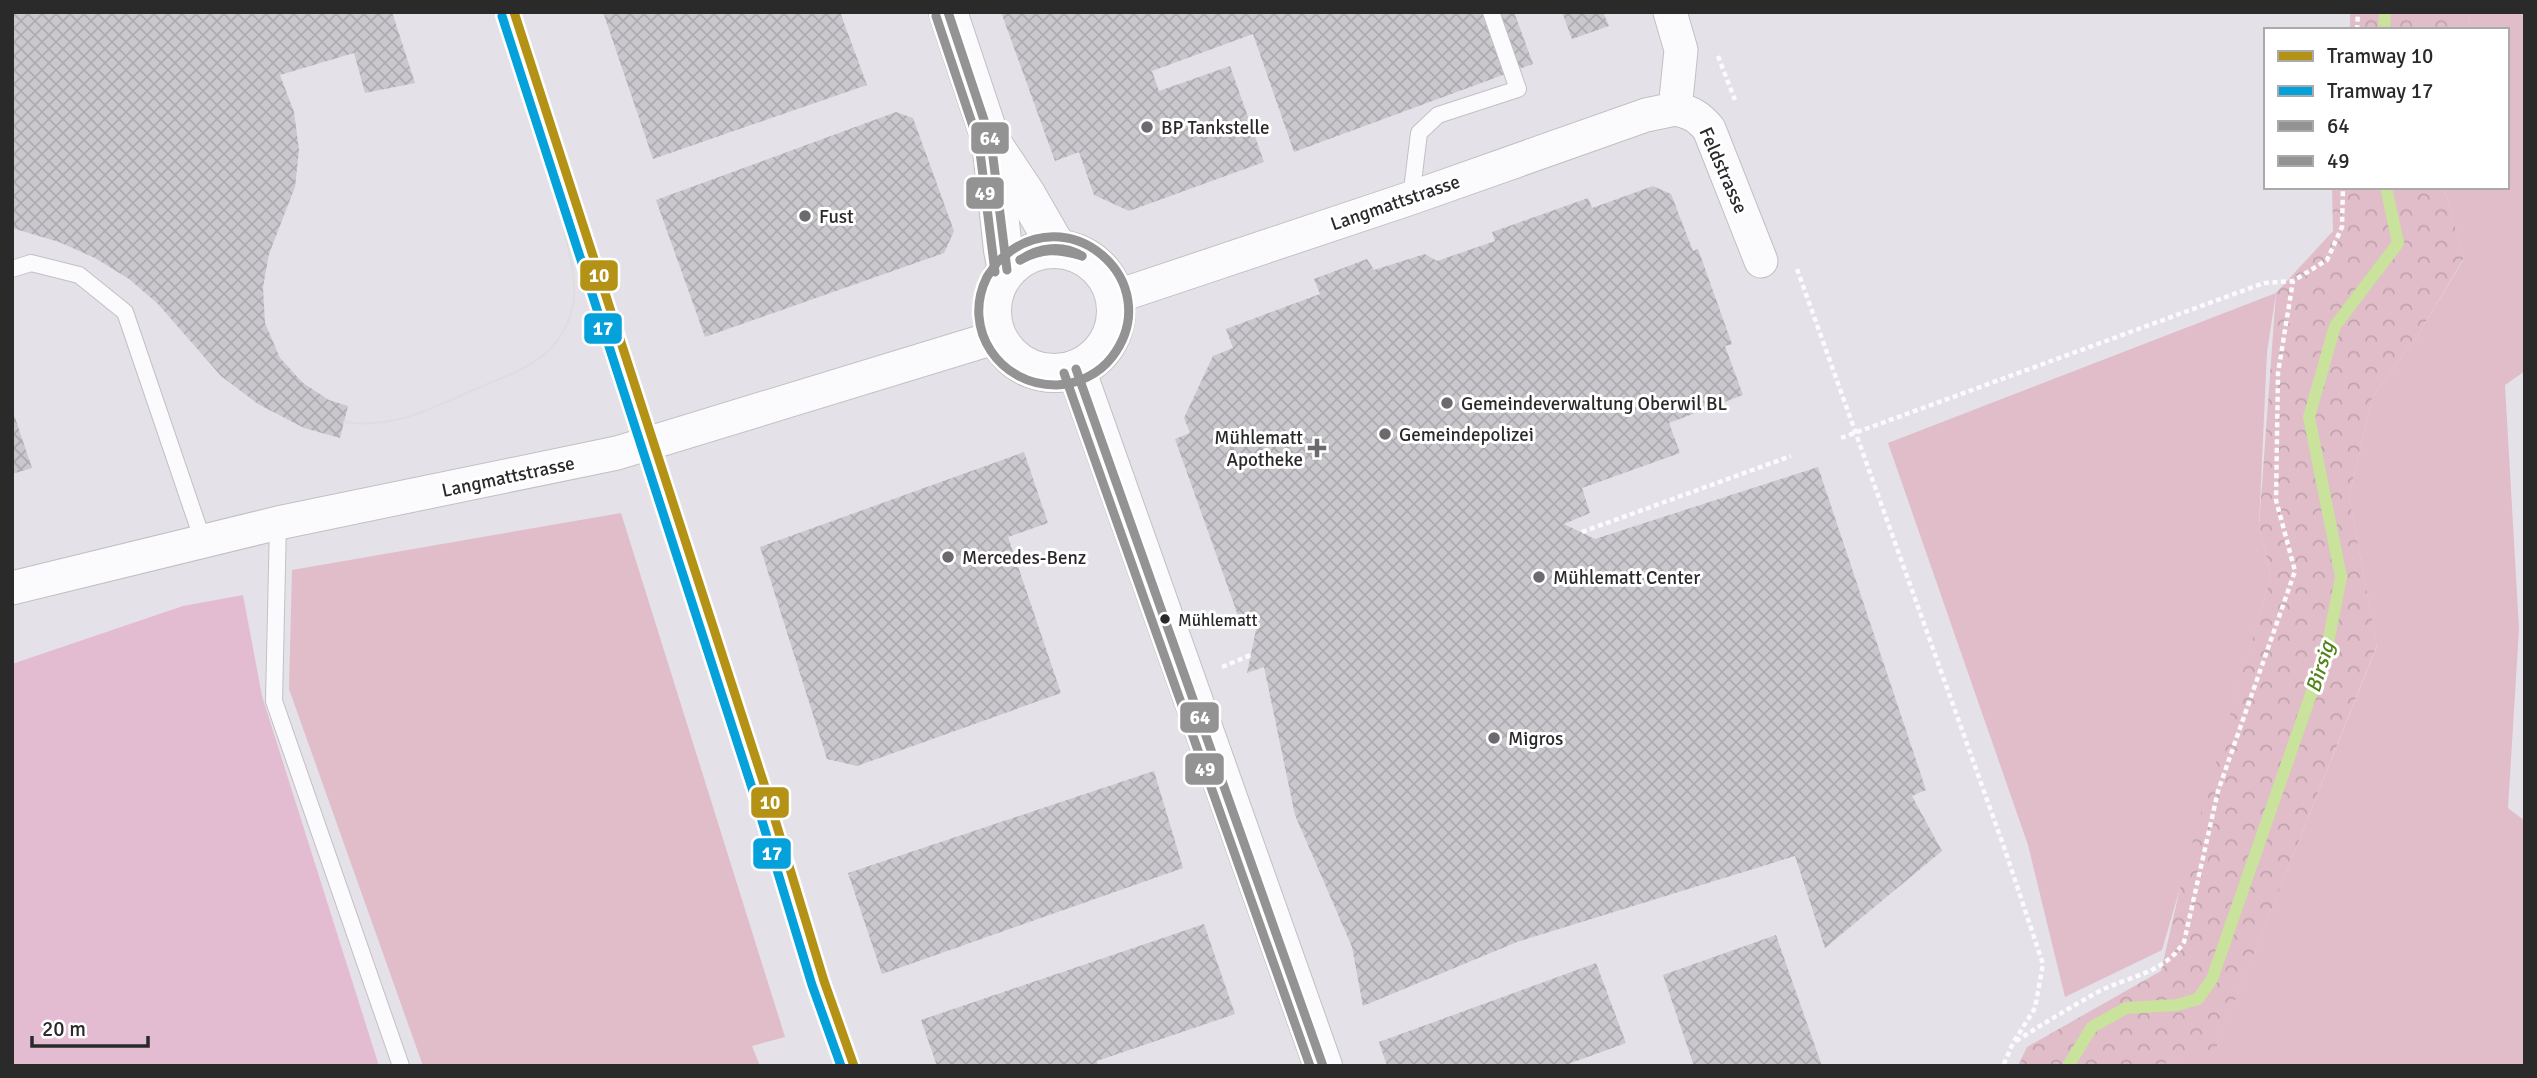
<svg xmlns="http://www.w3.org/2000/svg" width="2537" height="1078" viewBox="0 0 2537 1078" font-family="Signika,sans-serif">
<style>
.grass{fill:#e0bdc9}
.forest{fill:url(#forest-crowns)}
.pitch{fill:#e3bcd1}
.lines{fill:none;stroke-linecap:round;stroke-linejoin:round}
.stream{stroke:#c9e29c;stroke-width:12}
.building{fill:url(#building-cross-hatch)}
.lane-casing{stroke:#c1c1c2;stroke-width:18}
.street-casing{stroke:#c1c1c2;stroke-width:35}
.secondary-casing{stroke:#c1c1c2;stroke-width:40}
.path{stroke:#fbfafc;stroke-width:4.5;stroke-dasharray:5 3.5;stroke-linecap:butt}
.lane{stroke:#fbfafc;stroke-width:16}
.street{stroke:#fbfafc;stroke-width:33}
.secondary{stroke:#fbfafc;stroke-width:38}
.tram{stroke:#dddede;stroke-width:2}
.bus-1-casing{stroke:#fff;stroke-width:14}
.bus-2-casing{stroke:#fff;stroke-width:14}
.bus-1{stroke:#939393;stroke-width:9}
.bus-2{stroke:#939393;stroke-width:9}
.tram-1-casing{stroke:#fff;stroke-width:14}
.tram-2-casing{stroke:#fff;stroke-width:14}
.tram-1{stroke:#b49215;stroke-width:9}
.tram-2{stroke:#04a1db;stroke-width:9}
.poi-dot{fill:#6b6a6c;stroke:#fff;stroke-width:2.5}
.bus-dot{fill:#2a2a2a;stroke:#fff;stroke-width:2.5}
.labels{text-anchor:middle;stroke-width:6;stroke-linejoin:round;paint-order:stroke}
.bus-label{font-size:17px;fill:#2a2a2a;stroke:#fff;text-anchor:start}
.poi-label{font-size:19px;fill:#2a2a2a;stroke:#fff;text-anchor:start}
.street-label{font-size:19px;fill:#2a2a2a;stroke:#fff}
.water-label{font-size:21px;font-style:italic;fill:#54821a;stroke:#fff}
.line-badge{stroke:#fff;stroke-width:2.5}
.badge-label{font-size:19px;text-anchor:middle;font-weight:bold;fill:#fff}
</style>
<defs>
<pattern id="forest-crowns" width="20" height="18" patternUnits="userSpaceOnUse" patternTransform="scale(1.75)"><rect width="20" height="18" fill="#e0bdc9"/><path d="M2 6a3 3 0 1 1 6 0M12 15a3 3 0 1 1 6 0" fill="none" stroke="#c0a3ad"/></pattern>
<pattern id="building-cross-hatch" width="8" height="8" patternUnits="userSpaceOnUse" patternTransform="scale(1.75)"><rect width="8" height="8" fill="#cbc8cd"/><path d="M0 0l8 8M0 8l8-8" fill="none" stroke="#aeacb0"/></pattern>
</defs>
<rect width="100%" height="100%" fill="#e5e1e8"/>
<g class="grass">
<polygon points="2468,12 2525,12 2525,371 2505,385 2519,629 2508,808 2525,821 2525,1066 2157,1066 2216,1047 2377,646 2349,497 2372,398 2419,333 2464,259 2444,187 2507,187 2507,30 2471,30"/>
<polygon points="2276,293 2267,352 2259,526 2271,576 2162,950 2065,997 2028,845 1888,443"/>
<polygon points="621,513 785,1037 752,1046 760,1066 423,1066 289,689 292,570"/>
</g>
<g class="forest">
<polygon points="2350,12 2468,12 2471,30 2350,30"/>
<polygon points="2332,187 2444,187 2464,258 2419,333 2372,398 2349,497 2377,645 2216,1048 2157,1066 2018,1066 2027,1047 2161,971 2184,871 2271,576 2259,526 2276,293 2333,231"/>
</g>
<polygon class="pitch" points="243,595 262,696 379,1066 12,1066 12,664 183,606"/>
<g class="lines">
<g class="stream">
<polyline points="2384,30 2385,12"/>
<polyline points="2068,1066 2092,1027 2126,1008 2177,1005 2198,999 2212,979 2327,648 2341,577 2309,417 2335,326 2398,243 2386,187"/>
</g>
</g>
<g class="building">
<polygon points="12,12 392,12 415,83 365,93 354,53 280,75 294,112 299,150 295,187 269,254 263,287 265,323 280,358 303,383 329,400 348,406 340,438 304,428 258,404 221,376 157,303 129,279 95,258 59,242 12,228"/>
<polygon points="603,12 840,12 867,85 653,159"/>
<polygon points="1001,12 1514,12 1533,64 1294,152 1253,34 1152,71 1159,91 1230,66 1264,162 1129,211 1094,195 1079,152 1055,161"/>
<polygon points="1562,12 1603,12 1609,26 1572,39"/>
<polygon points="896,112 913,118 954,231 944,253 705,337 656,200"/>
<polygon points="1653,186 1671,194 1693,251 1698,249 1732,344 1725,346 1743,395 1669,423 1680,453 1582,488 1590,513 1564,524 1595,539 1818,467 1926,790 1912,796 1942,851 1825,948 1795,856 1517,942 1363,1006 1352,947 1295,815 1264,667 1247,673 1259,615 1240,621 1175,439 1190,433 1184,418 1213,356 1233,348 1226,329 1320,294 1314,279 1367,259 1374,270 1425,254 1437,261 1495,241 1492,232 1588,198 1592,208"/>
<polygon points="12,409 32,468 12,474"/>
<polygon points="1024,452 1048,523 1008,537 1061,693 857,766 827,759 760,547"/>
<polygon points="1154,771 1183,868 882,974 848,873"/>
<polygon points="1204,924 1235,1014 1097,1061 1098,1066 937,1066 921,1020"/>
<polygon points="1776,935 1822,1066 1694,1066 1663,975"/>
<polygon points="1596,963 1626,1043 1563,1066 1387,1066 1379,1042"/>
</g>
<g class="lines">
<defs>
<g id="lane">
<polyline points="1411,198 1419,133 1438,115 1518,89 1491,12"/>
<polyline points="12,269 31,263 79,275 125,312 203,541"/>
<polyline points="278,523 274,701 401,1066"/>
</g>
<g id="street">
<path d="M1670 12 1681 50 1675 109C1691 112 1699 117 1709 129L1761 261"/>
<polyline points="1115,297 1411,198 1646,115 1675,109"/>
<polyline points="12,588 278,523 617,453 997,337"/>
</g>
<g id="secondary">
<polyline points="948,12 991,141 1003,250 1007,270"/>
<polyline points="994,146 1026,194 1057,248"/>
<circle cx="1054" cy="311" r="62"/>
<polyline points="1076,369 1323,1066"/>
</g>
</defs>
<use href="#lane" class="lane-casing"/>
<use href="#street" class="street-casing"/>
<use href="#secondary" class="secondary-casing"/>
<g class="path">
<polyline points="2357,30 2358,12"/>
<polyline points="1718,56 1735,100"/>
<polyline points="1797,269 2005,850 2043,964 2035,1008 2013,1043 2003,1066"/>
<polyline points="1841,438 2264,283 2293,281 2327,260 2342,227 2343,187"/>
<polyline points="1582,532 1791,456"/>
<polyline points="1222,667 1253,654"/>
<path d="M2016 1041C2043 1024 2069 1008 2096 993 2129 975 2163 975 2184 942L2218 791 2295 571 2276 500 2278 373 2293 281"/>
</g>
<use href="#lane" class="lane"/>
<use href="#street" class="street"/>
<use href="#secondary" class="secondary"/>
<path class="tram" d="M344 422C391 429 429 410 471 391 498 379 534 368 554 345 565 332 573 313 574 297 576 276 569 254 565 234 554 161 536 92 517 21"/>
<defs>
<g id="bus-1">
<polyline points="948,12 991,141 1007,270"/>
<path d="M1020 260C1038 247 1063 244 1082 256"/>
<path d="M1020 260C1043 248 1057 249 1082 256"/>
<polyline points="1076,369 1323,1066"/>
</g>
<g id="bus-2">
<polyline points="936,16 979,144 995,272"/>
<path d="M996 264C994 268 990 272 987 277 961 329 1000 386 1057 385 1078 384 1099 374 1112 357 1169 282 1067 193 999 261"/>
<polyline points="1064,373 1310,1066"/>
</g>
</defs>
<use href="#bus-1" class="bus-1-casing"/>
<use href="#bus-2" class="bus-2-casing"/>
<use href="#bus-1" class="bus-1"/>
<use href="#bus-2" class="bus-2"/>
<defs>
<polyline id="tram-1" points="514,12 765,787 824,981 854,1066"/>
<polyline id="tram-2" points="502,16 753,791 812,985 841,1066"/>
</defs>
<use href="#tram-1" class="tram-1-casing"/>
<use href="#tram-2" class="tram-2-casing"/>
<use href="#tram-1" class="tram-1"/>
<use href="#tram-2" class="tram-2"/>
</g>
<g class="poi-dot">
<circle cx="1147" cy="127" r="7"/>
<circle cx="805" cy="216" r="7"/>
<circle cx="1447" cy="403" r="7"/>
<circle cx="1385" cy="434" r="7"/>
<path d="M1313.5 437.5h7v7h7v7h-7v7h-7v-7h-7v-7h7z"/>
<circle cx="948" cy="557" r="7"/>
<circle cx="1539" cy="577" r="7"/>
<circle cx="1494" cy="738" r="7"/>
</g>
<circle class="bus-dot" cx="1165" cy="619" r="6"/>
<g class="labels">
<g class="bus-label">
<text x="1178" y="626">Mühlematt</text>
</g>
<g class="poi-label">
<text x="1161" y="134">BP Tankstelle</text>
<text x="819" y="223">Fust</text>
<text x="1461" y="410">Gemeindeverwaltung Oberwil BL</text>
<text x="1399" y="441">Gemeindepolizei</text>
<text x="1303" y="444" text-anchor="end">Mühlematt<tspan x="1303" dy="22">Apotheke</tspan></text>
<text x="962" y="564">Mercedes-Benz</text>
<text x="1553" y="584">Mühlematt Center</text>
<text x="1508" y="745">Migros</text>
</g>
<g class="street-label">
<text transform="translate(1724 170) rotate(66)" y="7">Feldstrasse</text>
<text transform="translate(1395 202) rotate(-19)" y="7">Langmattstrasse</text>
<text transform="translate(508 476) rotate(-12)" y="7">Langmattstrasse</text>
</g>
<g class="water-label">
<text transform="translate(2320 667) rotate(-73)" y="7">Birsig</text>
</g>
</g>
<g class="line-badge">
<rect x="970" y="121" width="40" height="34" rx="7" fill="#939393"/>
<rect x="965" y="176" width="40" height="34" rx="7" fill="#939393"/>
<rect x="579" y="259" width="40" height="33" rx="7" fill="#b49215"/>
<rect x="583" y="312" width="40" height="33" rx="7" fill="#04a1db"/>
<rect x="1179" y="701" width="41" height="33" rx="7" fill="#939393"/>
<rect x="1184" y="752" width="41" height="34" rx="7" fill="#939393"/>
<rect x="750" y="786" width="40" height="33" rx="7" fill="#b49215"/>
<rect x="752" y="837" width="40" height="33" rx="7" fill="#04a1db"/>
</g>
<g class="badge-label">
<text x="990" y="145">64</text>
<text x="985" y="200">49</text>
<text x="599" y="282">10</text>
<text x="603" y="335">17</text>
<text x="1200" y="724">64</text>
<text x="1205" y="776">49</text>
<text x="770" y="809">10</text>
<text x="772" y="860">17</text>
</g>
<rect width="2537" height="1078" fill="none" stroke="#2a2a2a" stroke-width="28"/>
<rect x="2264" y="28" width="245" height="161" fill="#ffffff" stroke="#aaaaaa" stroke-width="2"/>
<rect x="2278" y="51" width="35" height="10" fill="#b49215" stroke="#aaaaaa" stroke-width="2"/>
<text x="2327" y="63" font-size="21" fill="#2a2a2a">Tramway 10</text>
<rect x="2278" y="86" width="35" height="10" fill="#04a1db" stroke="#aaaaaa" stroke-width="2"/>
<text x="2327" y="98" font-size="21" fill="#2a2a2a">Tramway 17</text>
<rect x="2278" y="121" width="35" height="10" fill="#939393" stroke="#aaaaaa" stroke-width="2"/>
<text x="2327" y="133" font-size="21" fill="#2a2a2a">64</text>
<rect x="2278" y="156" width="35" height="10" fill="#939393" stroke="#aaaaaa" stroke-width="2"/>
<text x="2327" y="168" font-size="21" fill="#2a2a2a">49</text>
<path d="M32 1036v10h116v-10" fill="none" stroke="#2a2a2a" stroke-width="3.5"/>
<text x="42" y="1036" font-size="21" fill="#2a2a2a" stroke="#ffffff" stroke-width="5" paint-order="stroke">20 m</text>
</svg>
